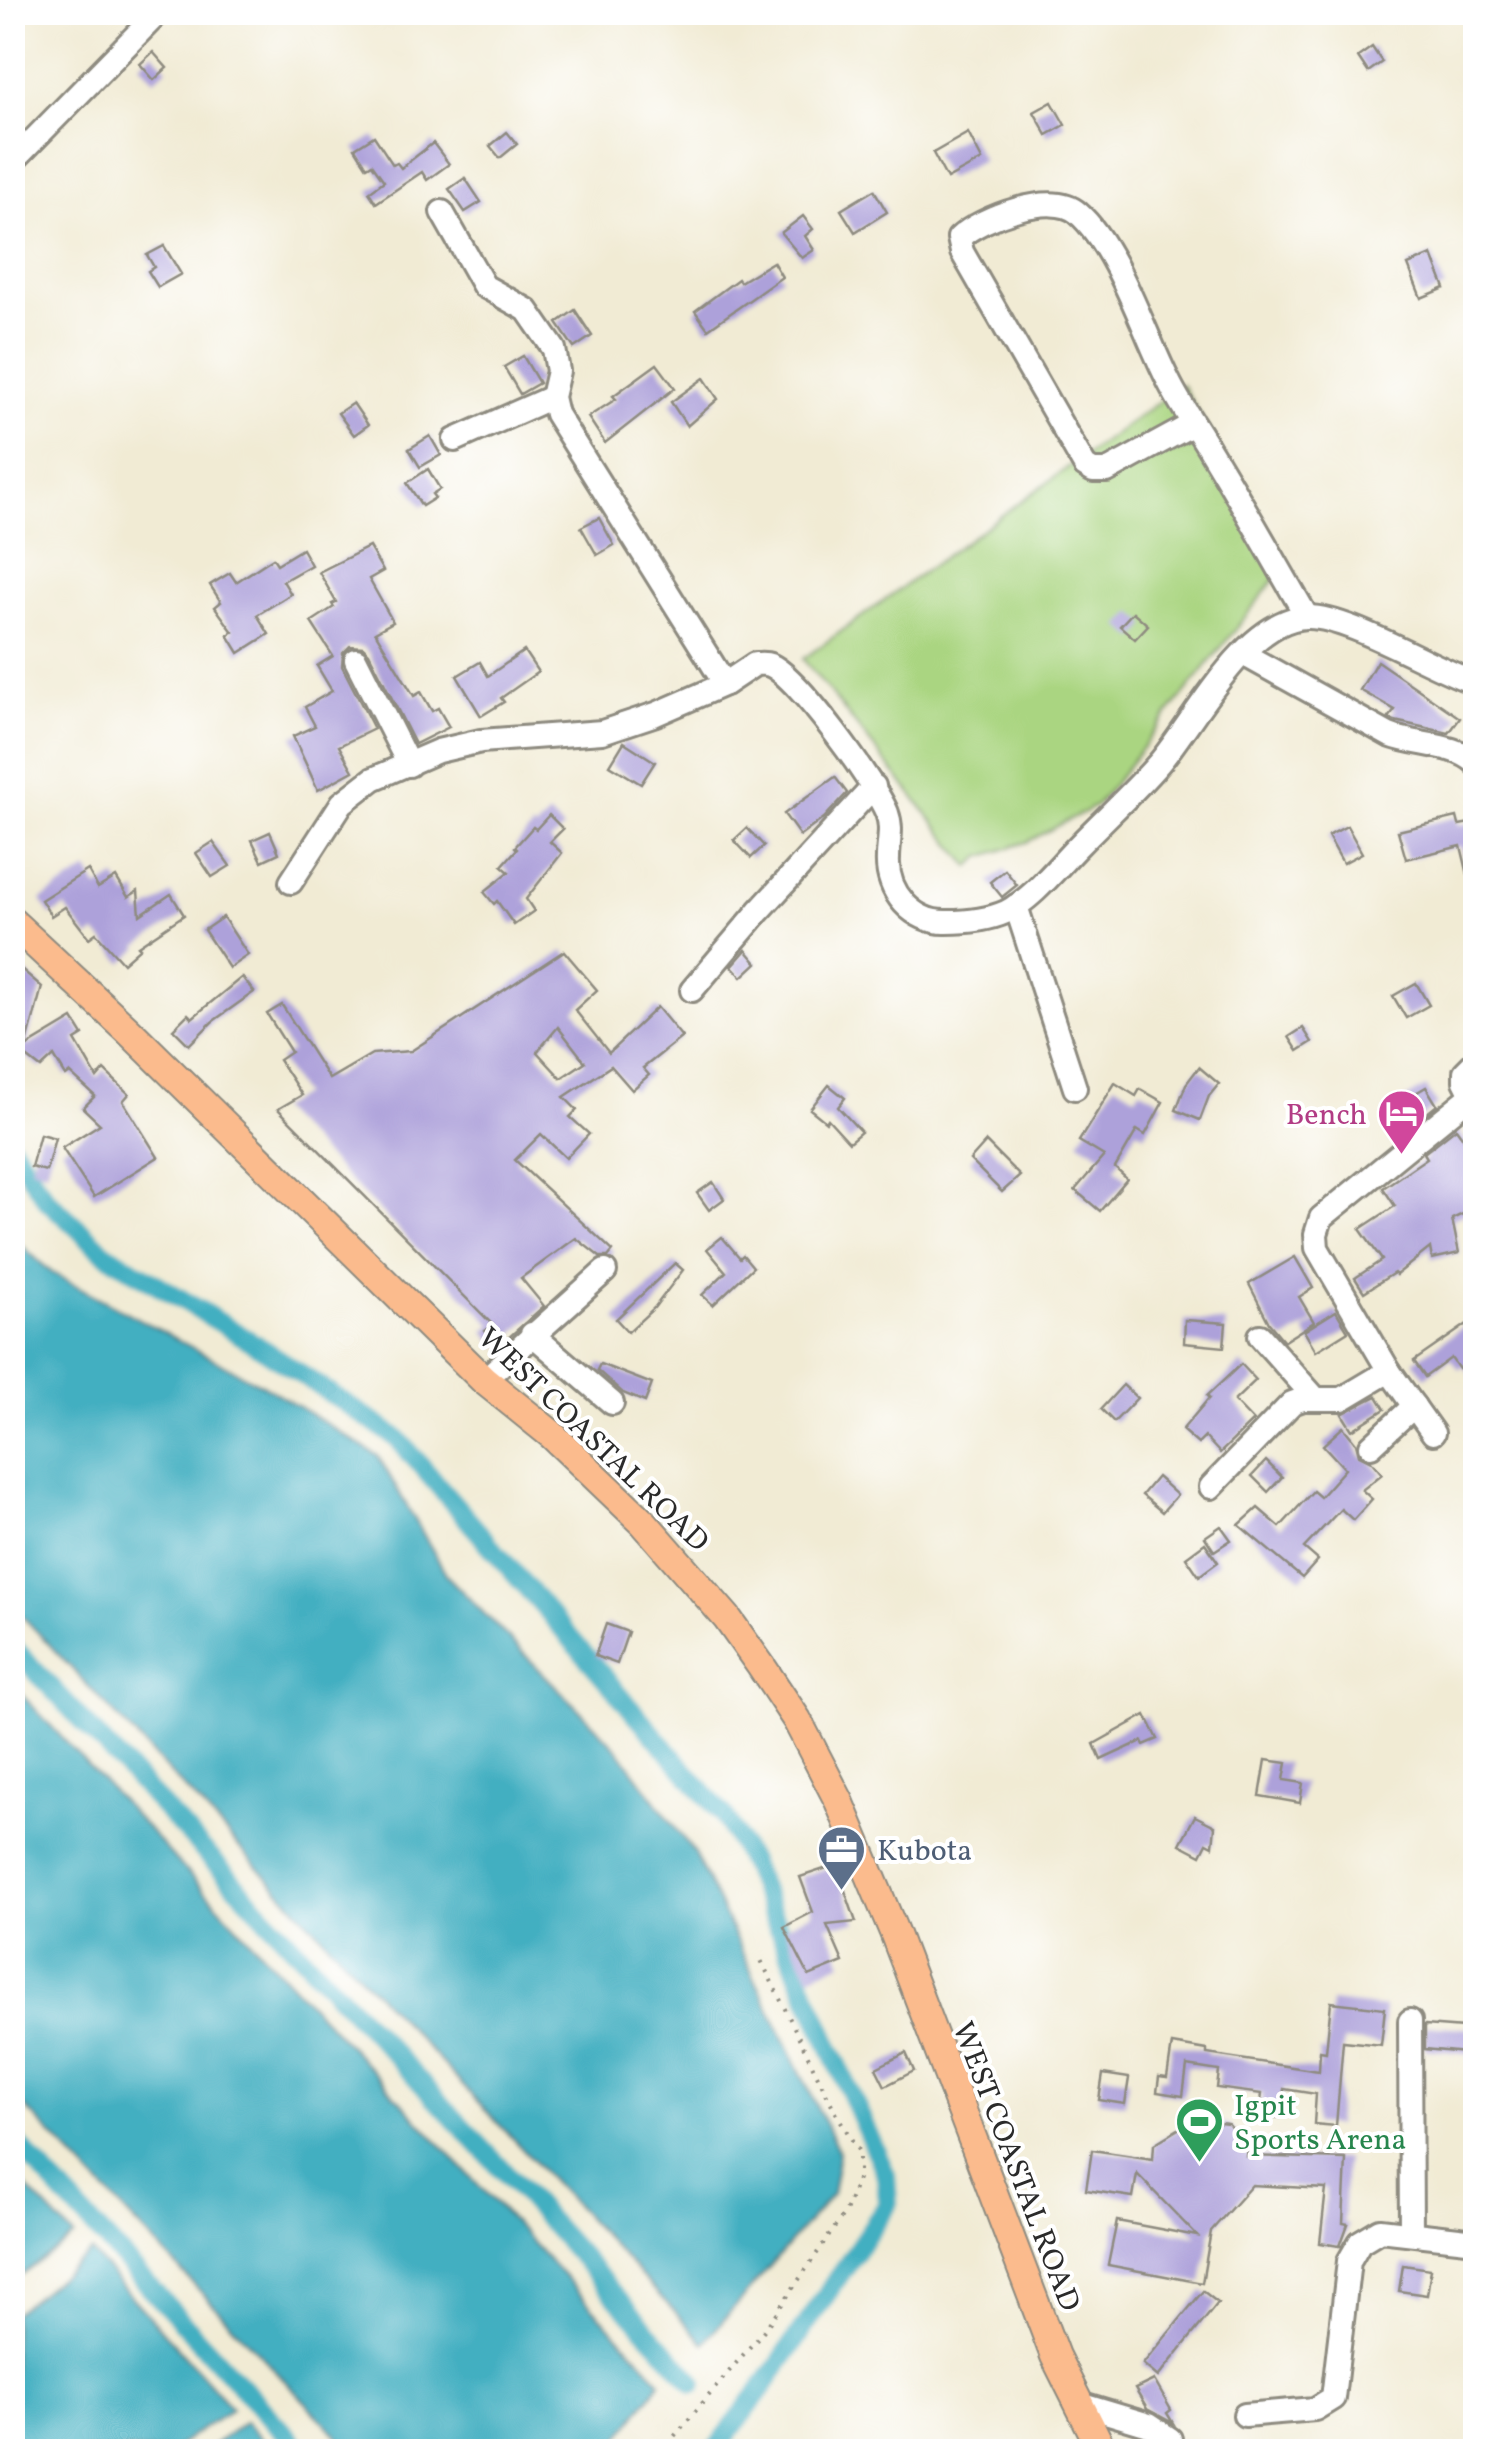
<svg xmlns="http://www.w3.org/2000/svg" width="1488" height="2464" viewBox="0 0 1488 2464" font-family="Vollkorn,serif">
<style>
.green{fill:#aad581;stroke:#6a8056;stroke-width:2.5}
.water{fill:#43afc1;stroke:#376d76;stroke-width:2.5}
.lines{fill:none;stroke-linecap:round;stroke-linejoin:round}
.canal{stroke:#43afc1;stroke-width:20}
.building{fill:#ada1da;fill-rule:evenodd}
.minor-casing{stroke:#8e8b80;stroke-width:28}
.major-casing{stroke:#8e8b80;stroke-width:32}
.path{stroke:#8e8b80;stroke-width:4;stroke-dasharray:2.5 8;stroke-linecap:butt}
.minor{stroke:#fff;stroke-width:22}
.major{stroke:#fbbb8d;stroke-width:28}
.labels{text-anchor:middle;stroke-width:8;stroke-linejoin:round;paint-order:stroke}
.hotel-label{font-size:30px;fill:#b23c85;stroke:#fff;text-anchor:end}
.street-label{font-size:30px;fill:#2b2b2b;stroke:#fff}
.service-label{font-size:30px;fill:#4e5e75;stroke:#fff;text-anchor:start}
.leisure-label{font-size:30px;fill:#27864d;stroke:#fff;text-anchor:start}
</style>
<rect width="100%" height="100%" fill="#fff"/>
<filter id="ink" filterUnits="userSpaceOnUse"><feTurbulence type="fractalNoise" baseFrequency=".01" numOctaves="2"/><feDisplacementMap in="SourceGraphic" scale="20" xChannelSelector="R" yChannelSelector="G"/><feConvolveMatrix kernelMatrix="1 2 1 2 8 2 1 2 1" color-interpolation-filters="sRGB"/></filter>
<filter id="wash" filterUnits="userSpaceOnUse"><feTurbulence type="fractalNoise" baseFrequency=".0048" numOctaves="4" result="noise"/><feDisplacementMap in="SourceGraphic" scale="40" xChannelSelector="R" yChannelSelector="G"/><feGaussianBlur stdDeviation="2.25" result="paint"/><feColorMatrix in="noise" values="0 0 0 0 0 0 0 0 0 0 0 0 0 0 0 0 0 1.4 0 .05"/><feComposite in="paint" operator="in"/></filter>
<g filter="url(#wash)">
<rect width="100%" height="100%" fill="#f1ebd4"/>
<polygon class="green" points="1182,385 1286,565 1097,805 1027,842 981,857 970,867 803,659"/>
<g class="water">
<polygon points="13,1238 51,1272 275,1392 378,1456 448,1577 617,1748 694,1853 839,2152 832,2194 704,2343 13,1606"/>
<polygon points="13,1685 661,2381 610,2451 352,2451 13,2094"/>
<polygon points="13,2173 74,2237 13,2281 12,2281"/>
<polygon points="91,2252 232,2408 171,2451 13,2451 13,2314"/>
<polygon points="245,2421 272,2451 205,2451"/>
</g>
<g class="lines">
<g class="canal">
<polyline points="12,1147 46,1199 104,1252 265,1350 397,1438 725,1817 751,1865 886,2175 888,2204 768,2380 714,2452"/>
<polyline points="12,1646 511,2179 694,2383"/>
<polyline points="12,2138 302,2452"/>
</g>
</g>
<g id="blocks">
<g class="building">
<polygon points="1372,47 1382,62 1368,72 1358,57"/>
<polygon points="153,52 167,68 154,80 140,64"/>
<polygon points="1052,102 1065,125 1047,135 1034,112"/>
<polygon points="507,132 517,144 500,158 490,146"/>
<polygon points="968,133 982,160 947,179 933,153"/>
<polygon points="374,136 393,165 397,163 401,168 433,143 449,164 427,180 422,172 376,203 369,192 384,181 372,164 367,167 355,148"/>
<polygon points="465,178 481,202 465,212 449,189"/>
<polygon points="874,190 887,212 855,232 841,210"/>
<polygon points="803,216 813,229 805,236 814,250 802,258 781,233"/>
<polygon points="164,246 181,274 158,287 148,271 154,267 147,255"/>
<polygon points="1432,255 1445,288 1421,298 1408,265"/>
<polygon points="773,262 782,277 708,329 695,311 738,279 740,282"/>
<polygon points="575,310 592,336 574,348 557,323"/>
<polygon points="523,356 539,383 520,394 504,367"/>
<polygon points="657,364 675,388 605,443 588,417 616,399 613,396"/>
<polygon points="704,378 718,399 687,426 671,402"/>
<polygon points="353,403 368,425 354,435 338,413"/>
<polygon points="430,436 441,455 420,467 409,449"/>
<polygon points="428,469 440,489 432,494 435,498 422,506 407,483"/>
<polygon points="599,518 614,545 597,555 581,527"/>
<polygon points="369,547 383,571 369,579 393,622 375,632 414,696 421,692 432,711 438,708 449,727 415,744 369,653 363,647 350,646 343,653 342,666 374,729 339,746 353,771 318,790 293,736 315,726 305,707 332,691 317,666 333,656 311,622 334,607 332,604 336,602 319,572"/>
<polygon points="302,549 311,565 283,581 291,594 257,615 269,634 239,653 228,635 233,632 215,607 221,602 210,585 230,573 236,582 273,558 277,564"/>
<polygon points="1133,612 1148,625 1135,639 1120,626"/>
<polygon points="524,651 538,672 501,698 504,702 481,716 457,676 480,662 488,676"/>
<polygon points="1377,661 1460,718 1449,733 1395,721 1389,718 1395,710 1360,690"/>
<polygon points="624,742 655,762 641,784 610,765"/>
<polygon points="835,777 847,793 824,818 800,836 784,814"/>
<polygon points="549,815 563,829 550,842 562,853 526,899 534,911 514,925 497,901 494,904 484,892 509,872 502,866 517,849 515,847 533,827 536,829"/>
<polygon points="1457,817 1459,825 1476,822 1476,878 1469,879 1461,846 1406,859 1398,831"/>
<polygon points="1347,826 1362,853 1343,863 1328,836"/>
<polygon points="747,828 764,846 751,858 734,840"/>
<polygon points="270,832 279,853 262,861 252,840"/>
<polygon points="213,842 230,866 212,877 196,853"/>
<polygon points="88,870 98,888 116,877 128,897 138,891 140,915 171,894 184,915 138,946 140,948 123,963 96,933 89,938 65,907 51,916 41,900"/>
<polygon points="1005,870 1017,885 1002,897 990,882"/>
<polygon points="223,917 248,955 229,968 204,930"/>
<polygon points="746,950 757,963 742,977 732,966"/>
<path d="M564 951 597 990 575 1010 609 1053 657 1007 682 1037 643 1068 649 1075 632 1090 611 1066 564 1097 577 1110 570 1117 589 1134 566 1158 541 1134 515 1160 613 1251 608 1257H600L576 1238 521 1278 544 1306 498 1347 485 1331 493 1325 278 1109 302 1095 279 1060 291 1052 267 1014 282 1005 329 1079 372 1054 411 1051ZM558 1027 585 1062 561 1078 537 1052Z"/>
<polygon points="12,961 42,987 26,1047 73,1019 83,1035 75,1040 97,1078 104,1070 129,1094 123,1101 158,1157 94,1197 62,1148 100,1124 83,1108 95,1096 70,1073 66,1076 54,1056 41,1068 24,1055 18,1078 12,1077"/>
<polygon points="242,977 254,992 212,1022 189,1045 173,1029 188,1014 192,1018"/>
<polygon points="1416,983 1429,1005 1406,1018 1393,996"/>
<polygon points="1303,1028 1312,1042 1298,1051 1289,1037"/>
<polygon points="1199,1067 1219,1084 1209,1096 1200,1120 1176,1110 1186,1084"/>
<polygon points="1115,1083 1136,1096 1140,1089 1163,1102 1145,1135 1137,1130 1115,1168 1127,1179 1100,1211 1075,1190 1104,1156 1079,1141"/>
<polygon points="829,1085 845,1098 838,1107 861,1132 849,1142 828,1119 826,1122 810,1109"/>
<polygon points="1426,1087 1437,1105 1410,1127 1397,1104"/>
<polygon points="1456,1128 1476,1156 1476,1208 1452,1219 1459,1253 1432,1259 1430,1248 1396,1275 1394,1273 1364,1292 1355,1278 1382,1260 1360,1229 1395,1206 1383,1188 1427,1158 1424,1153"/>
<polygon points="40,1134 55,1138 46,1171 31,1167"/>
<polygon points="986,1142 1020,1176 1002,1192 970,1160"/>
<polygon points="713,1182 724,1199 709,1210 697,1193"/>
<polygon points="722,1237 740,1258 743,1255 753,1267 713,1305 702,1295 726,1272 707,1249"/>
<polygon points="1295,1257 1313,1288 1299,1297 1314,1322 1284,1341 1269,1323 1249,1284"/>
<polygon points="675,1263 683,1270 654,1308 628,1332 616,1319"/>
<polygon points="1336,1311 1348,1331 1316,1351 1304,1331"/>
<polygon points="1476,1318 1476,1383 1464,1366 1459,1369 1451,1358 1425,1377 1414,1361"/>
<polygon points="1185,1320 1226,1323 1224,1347 1184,1343"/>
<polygon points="600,1364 652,1384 645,1402 623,1393 597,1370"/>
<polygon points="1241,1364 1256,1380 1234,1401 1253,1421 1220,1453 1205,1437 1198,1444 1182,1430 1209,1398 1207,1396"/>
<polygon points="1123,1385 1137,1398 1114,1422 1101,1409"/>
<polygon points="1377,1396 1385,1409 1352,1430 1342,1414"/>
<polygon points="1343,1427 1356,1443 1359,1455 1371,1461 1382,1474 1362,1490 1372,1499 1353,1520 1341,1509 1304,1548 1318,1560 1302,1578 1239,1525 1258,1508 1280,1527 1313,1491 1320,1497 1345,1469 1323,1445"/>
<polygon points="1266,1461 1282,1477 1268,1492 1252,1476"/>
<polygon points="1157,1477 1177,1495 1162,1512 1142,1495"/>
<polygon points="1221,1526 1231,1540 1214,1551 1205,1537"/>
<polygon points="1205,1543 1218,1562 1199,1576 1186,1557"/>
<polygon points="606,1624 628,1632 617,1664 595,1656"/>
<polygon points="1146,1715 1158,1739 1144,1745 1142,1741 1101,1760 1094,1744"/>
<polygon points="1266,1760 1287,1763 1284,1780 1303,1783 1300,1803 1260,1796"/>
<polygon points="1195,1816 1215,1826 1213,1846 1207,1843 1201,1855 1180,1844"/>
<polygon points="836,1865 856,1922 827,1925 843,1962 809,1976 784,1927 813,1912 800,1877"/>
<polygon points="1331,2002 1385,2008 1381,2045 1343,2041 1336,2126 1314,2124 1316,2094 1284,2089 1280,2118 1259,2116 1262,2094 1217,2088 1219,2071 1187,2066 1183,2096 1157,2092 1159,2077 1167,2078 1172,2044 1207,2050 1207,2054 1319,2071 1320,2051 1326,2052"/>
<polygon points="1425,2025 1476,2029 1476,2054 1425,2049"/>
<polygon points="906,2053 914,2071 885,2086 876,2068"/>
<polygon points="1103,2074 1129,2078 1125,2104 1099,2100"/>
<polygon points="1193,2120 1228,2124 1247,2146 1246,2156 1346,2159 1343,2223 1348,2224 1340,2246 1320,2243 1326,2189 1252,2185 1211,2231 1202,2283 1108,2265 1117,2221 1197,2236 1137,2174 1133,2197 1086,2190 1092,2150 1153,2159 1154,2144"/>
<polygon points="1403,2265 1431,2269 1427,2295 1399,2291"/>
<polygon points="1203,2291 1218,2303 1158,2377 1143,2364"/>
<polygon points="1154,2380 1171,2410 1167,2413 1173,2423 1147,2409 1135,2389"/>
</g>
</g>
</g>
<g filter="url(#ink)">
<use href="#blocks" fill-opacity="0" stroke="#8e8b80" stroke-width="2.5"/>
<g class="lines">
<defs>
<g id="minor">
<polyline points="12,162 159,12"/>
<polyline points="442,212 484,286 527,310 554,349 558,371 552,397 556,414 725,684"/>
<path d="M1193 424 1107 471H1093L1085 466 962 252 959 238C980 218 1053 190 1078 213 1117 247 1144 333 1168 380 1180 405 1197 428 1211 452 1244 506 1275 562 1307 617"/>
<polyline points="455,440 552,397"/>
<path d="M1243 654 1389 735C1416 746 1455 743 1476 763"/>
<polyline points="356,660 409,765"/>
<path d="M291 882 342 803 373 779 438 751 481 741 602 732 656 714 725 684 755 664C760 664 765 663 770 665 797 675 876 785 887 813 893 829 888 842 888 858 886 892 913 923 947 922 967 922 988 920 1006 912 1034 898 1057 867 1079 845 1105 818 1134 792 1159 763 1194 722 1245 620 1306 617 1347 615 1431 668 1476 683"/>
<polyline points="1016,906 1075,1088"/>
<polyline points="692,990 759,911 874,786"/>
<polyline points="1476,1061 1465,1072 1465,1081 1476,1103"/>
<polyline points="532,1334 612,1403"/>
<polyline points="1260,1336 1315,1398"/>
<polyline points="484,1380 605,1271"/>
<polyline points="1433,1433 1389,1371 1317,1248 1316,1234 1321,1218 1471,1096"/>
<polyline points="1371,1446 1414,1406"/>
<polyline points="1211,1487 1292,1403 1303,1399 1342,1399 1389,1371"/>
<polyline points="1410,2021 1411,2232"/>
<polyline points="1079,2404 1149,2425 1170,2439"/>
<polyline points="1245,2415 1315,2409 1333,2398 1349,2261 1360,2242 1380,2230 1476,2241"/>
</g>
<polyline id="major" points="12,922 128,1030 484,1380 551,1434 644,1523 727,1618 761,1666 797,1720 839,1801 894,1932 1055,2356 1103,2452"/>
</defs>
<use href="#minor" class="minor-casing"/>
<use href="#major" class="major-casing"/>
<polyline class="path" points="661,2452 765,2329 844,2214 859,2177 859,2152 835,2111 759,1956"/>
<use href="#minor" class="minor"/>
<use href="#major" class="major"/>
</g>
</g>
<defs>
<symbol id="hotel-pin" viewBox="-11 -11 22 30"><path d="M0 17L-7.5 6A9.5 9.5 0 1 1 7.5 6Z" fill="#d1479c" stroke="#fff"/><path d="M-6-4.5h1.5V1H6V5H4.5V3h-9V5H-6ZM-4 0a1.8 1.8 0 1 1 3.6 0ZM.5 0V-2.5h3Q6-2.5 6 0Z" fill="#fff"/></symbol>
<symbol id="office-pin" viewBox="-11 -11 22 30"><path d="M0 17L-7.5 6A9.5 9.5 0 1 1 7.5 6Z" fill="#5c6f8a" stroke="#fff"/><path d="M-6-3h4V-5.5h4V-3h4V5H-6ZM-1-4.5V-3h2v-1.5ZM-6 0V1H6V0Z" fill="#fff"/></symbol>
<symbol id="stadium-pin" viewBox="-11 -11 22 30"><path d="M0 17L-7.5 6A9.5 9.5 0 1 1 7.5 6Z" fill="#2e9e5b" stroke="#fff"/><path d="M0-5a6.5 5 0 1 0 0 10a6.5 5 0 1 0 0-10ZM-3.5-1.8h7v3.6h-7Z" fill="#fff"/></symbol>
</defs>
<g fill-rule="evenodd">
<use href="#hotel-pin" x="1374" y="1086" width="55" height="75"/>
<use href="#office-pin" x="814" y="1822" width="55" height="75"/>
<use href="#stadium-pin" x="1172" y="2094" width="55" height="75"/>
</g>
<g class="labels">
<g class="hotel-label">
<text x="1367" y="1124">Bench</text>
</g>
<g class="street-label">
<text transform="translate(594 1439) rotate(44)" y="10">WEST COASTAL ROAD</text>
<text transform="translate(1017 2166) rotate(69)" y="10">WEST COASTAL ROAD</text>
</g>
<g class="service-label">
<text x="877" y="1860">Kubota</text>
</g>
<g class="leisure-label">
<text x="1234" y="2115">Igpit<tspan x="1234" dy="34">Sports Arena</tspan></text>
</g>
</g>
<rect width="1488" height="2464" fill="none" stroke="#fff" stroke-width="50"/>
</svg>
